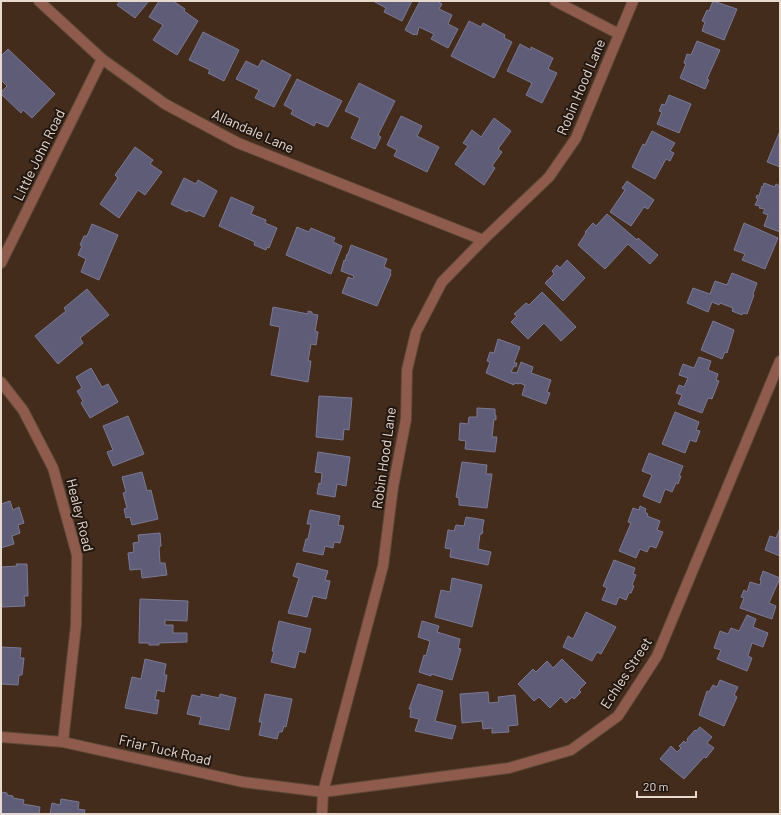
<svg xmlns="http://www.w3.org/2000/svg" width="781" height="815" viewBox="0 0 781 815" font-family="Barlow,sans-serif">
<style>
.building{fill:#5f5c78;stroke:#7b7995}
.lines{fill:none;stroke-linecap:round;stroke-linejoin:round}
.minor-casing{stroke:#5d4838;stroke-width:12}
.minor{stroke:#8f5b4c;stroke-width:10}
.labels{text-anchor:middle;stroke-width:4;stroke-linejoin:round;paint-order:stroke}
.street-label{font-size:14px;fill:#e8d9cf;stroke:#211710}
</style>
<rect width="100%" height="100%" fill="#432c1b"/>
<g class="building">
<polygon points="120,1 149,1 135,18 117,5"/>
<polygon points="159,1 173,1 185,9 184,11 198,21 177,55 153,40 163,25 149,17"/>
<polygon points="373,1 412,1 402,21 384,12 386,8"/>
<polygon points="420,1 437,1 442,4 439,9 452,15 448,24 458,29 448,48 431,39 434,34 419,27 417,35 415,34 414,35 405,30"/>
<polygon points="713,1 737,9 724,40 702,31 705,22 702,21 707,10 709,11"/>
<polygon points="469,21 481,27 483,23 505,35 504,38 512,42 494,78 451,56"/>
<polygon points="203,32 239,50 224,81 208,73 210,70 189,60"/>
<polygon points="697,41 720,50 707,79 709,80 705,89 680,78 686,64 684,63 687,54 691,55"/>
<polygon points="520,44 531,50 531,47 553,58 548,69 557,73 542,103 526,95 532,83 507,71"/>
<polygon points="8,49 55,94 32,118 23,110 21,113 1,94 1,92 7,86 1,80 1,56"/>
<polygon points="262,60 291,75 274,107 255,98 259,90 236,79 246,61 258,67"/>
<polygon points="297,79 342,101 328,127 316,122 314,126 291,114 293,110 284,105"/>
<polygon points="359,83 395,101 378,135 381,137 375,149 351,138 360,118 345,111"/>
<polygon points="669,95 691,104 679,133 657,124 662,112 659,111 662,104 665,105"/>
<polygon points="401,116 422,126 417,136 439,147 427,172 394,156 397,150 387,145"/>
<polygon points="494,118 511,131 498,149 502,152 492,166 495,168 484,185 455,164 468,146 463,143 472,130 481,137"/>
<polygon points="652,131 675,143 670,151 674,153 670,161 666,159 655,179 632,167 643,144 645,145"/>
<polygon points="780,131 780,167 767,162"/>
<polygon points="135,147 153,160 150,164 162,172 145,195 138,190 119,218 100,204 118,178 115,175"/>
<polygon points="184,178 196,184 198,180 217,191 204,217 188,210 187,212 171,204"/>
<polygon points="627,181 654,200 648,209 644,207 631,226 610,212 625,190 622,188"/>
<polygon points="764,183 775,187 776,184 780,186 780,232 764,226 768,215 763,213 765,209 759,208 760,206 755,205 758,199 756,198 757,195 759,196 762,186 763,187"/>
<polygon points="231,197 254,207 251,214 266,220 265,223 277,228 269,248 267,247 266,250 254,245 255,242 219,226"/>
<polygon points="607,214 637,240 638,238 658,255 650,264 628,244 605,269 578,245 586,233 585,232 593,223 596,226"/>
<polygon points="744,223 778,238 765,269 742,260 745,254 734,250"/>
<polygon points="92,224 118,235 99,280 81,272 86,259 78,255 82,246 80,245 84,236 87,236"/>
<polygon points="297,227 309,232 311,228 335,238 333,242 342,246 331,274 286,255"/>
<polygon points="351,245 387,259 384,267 391,270 390,274 391,274 377,306 342,293 348,277 353,279 354,276 341,271 344,260 345,261 347,254 348,254"/>
<polygon points="567,260 585,278 563,301 545,283 554,274 552,271 557,265 560,268"/>
<polygon points="732,273 757,283 753,294 754,295 747,314 743,313 742,315 732,311 733,308 720,303 719,305 712,302 708,312 687,303 693,288 710,294 715,281 727,285"/>
<polygon points="87,289 109,315 80,338 83,343 58,364 35,336 66,311 64,308"/>
<polygon points="542,292 576,327 561,341 544,323 528,339 511,322 517,316 514,314 526,303 529,305"/>
<polygon points="273,307 308,314 308,311 312,312 312,314 318,315 315,331 318,332 316,345 311,344 308,361 311,361 308,382 271,375 280,327 270,325"/>
<polygon points="713,321 734,330 727,353 725,352 722,359 701,350"/>
<polygon points="498,339 520,347 514,363 517,363 516,367 514,366 511,372 517,373 521,362 533,367 531,373 551,380 547,392 550,393 546,404 522,395 525,385 519,383 519,384 514,383 514,385 486,373 490,362 487,361 490,352 494,353"/>
<polygon points="699,357 711,361 708,370 718,374 716,380 719,381 712,399 708,398 702,413 678,404 682,395 676,393 679,385 684,387 688,378 679,375 683,364 694,368"/>
<polygon points="91,368 102,387 108,384 118,402 90,418 81,403 83,401 77,391 82,388 76,377"/>
<polygon points="319,396 352,398 349,430 344,429 343,440 316,437"/>
<polygon points="477,408 495,409 495,415 496,415 496,420 494,419 492,437 497,437 495,452 465,449 466,441 459,440 460,423 468,424 469,417 477,417"/>
<polygon points="675,412 699,422 696,430 700,431 696,442 690,440 685,453 662,444"/>
<polygon points="128,416 144,454 113,466 107,452 113,450 103,426"/>
<polygon points="318,452 350,457 346,486 337,484 335,497 317,494 319,483 321,484 322,473 315,472"/>
<polygon points="649,453 683,466 679,476 681,476 678,484 676,483 672,492 665,489 660,503 643,496 652,475 642,471"/>
<polygon points="462,462 487,465 486,474 492,474 487,508 459,505 459,498 456,497"/>
<polygon points="142,472 147,491 151,490 158,519 132,525 130,517 126,518 124,509 127,508 123,493 126,492 122,477"/>
<polygon points="10,501 13,510 19,507 24,523 18,525 20,533 12,536 14,544 1,548 1,504"/>
<polygon points="640,506 646,509 645,512 648,514 647,516 660,521 657,530 663,532 656,548 650,546 647,552 640,549 636,558 619,551 631,523 628,522 633,508 639,510"/>
<polygon points="310,510 340,516 338,525 344,526 340,543 334,542 333,548 325,546 323,555 303,551 306,539 308,539 311,524 307,524"/>
<polygon points="466,517 484,520 482,531 483,531 482,534 480,534 478,549 491,552 488,565 450,557 451,549 445,548 448,530 454,531 456,525 464,526"/>
<polygon points="780,528 780,556 765,550 770,536 776,538"/>
<polygon points="160,533 161,546 159,547 160,563 165,563 167,575 142,578 141,569 130,570 128,553 134,552 133,543 139,542 138,535"/>
<polygon points="614,560 635,568 633,574 636,575 632,585 634,586 631,593 629,593 626,600 619,597 616,605 602,600 607,588 603,586"/>
<polygon points="297,563 328,571 325,580 330,581 326,599 313,596 307,617 288,613 299,578 293,576"/>
<polygon points="16,564 27,564 28,596 24,596 25,606 2,607 1,597 1,567 17,566"/>
<polygon points="763,571 780,578 769,603 776,606 772,619 740,608 744,598 741,597 744,590 747,592 750,582 760,585 761,581 760,580"/>
<polygon points="452,578 482,585 472,627 435,617 441,590 450,592"/>
<polygon points="140,599 188,601 187,621 165,620 165,625 173,625 173,633 187,633 187,642 159,643 159,645 149,645 149,643 139,643"/>
<polygon points="586,612 616,627 601,654 597,652 592,661 563,647 568,636 573,639"/>
<polygon points="747,615 756,619 753,627 768,633 763,647 752,643 748,656 752,658 747,671 717,659 721,650 714,648 720,631 728,634 731,628 739,631"/>
<polygon points="279,621 311,629 305,653 299,651 295,668 271,662 274,652 272,651"/>
<polygon points="422,621 439,626 437,632 460,639 458,648 461,649 452,680 431,674 431,676 419,672 424,655 426,656 430,641 418,637"/>
<polygon points="1,647 21,648 20,658 24,658 22,675 19,675 18,685 1,684"/>
<polygon points="145,659 166,664 164,675 167,675 164,692 157,690 155,700 159,700 157,714 125,708 132,677 141,679"/>
<polygon points="562,659 586,683 579,690 581,692 574,699 572,697 566,703 561,697 550,708 539,697 534,701 518,684 533,669 536,672 547,661 553,668"/>
<polygon points="720,680 738,687 734,695 737,697 724,726 699,715 707,691 709,692 713,685 717,687"/>
<polygon points="418,684 443,691 435,721 456,726 452,739 415,731 419,719 410,717 411,709 409,709"/>
<polygon points="488,692 489,703 499,702 498,697 515,695 518,725 508,726 509,732 492,733 492,728 483,729 482,721 462,723 460,694"/>
<polygon points="201,694 219,698 220,694 236,698 229,730 199,724 201,717 187,714 192,695 201,697"/>
<polygon points="265,694 292,699 286,727 284,726 282,732 279,732 277,739 259,735 262,722 259,722"/>
<polygon points="700,727 712,737 707,743 714,748 706,758 704,757 684,779 660,759 671,746 677,752 681,748 679,746 684,741 686,743 688,740 687,739 695,730 696,731"/>
<polygon points="1,792 7,793 7,795 13,796 13,798 24,800 23,804 40,807 39,814 1,814"/>
<polygon points="61,799 79,802 78,809 85,810 84,814 50,814 52,803 60,805"/>
</g>
<g class="lines">
<defs>
<g id="minor">
<polyline points="39,1 102,59 165,104 238,143 483,240"/>
<polyline points="555,1 619,34"/>
<polyline points="1,263 102,59"/>
<polyline points="1,382 23,410 53,468 77,555 76,625 63,742"/>
<polyline points="1,737 63,742 243,782 323,792 509,768 571,750 618,716 657,656 780,361"/>
<polyline points="322,814 323,792 383,566 393,487 406,419 407,370 416,332 442,282 483,240 549,177 576,138 633,1"/>
</g>
</defs>
<use href="#minor" class="minor-casing"/>
<use href="#minor" class="minor"/>
</g>
<g class="labels">
<g class="street-label">
<text transform="translate(581 87) rotate(-67)" y="5">Robin Hood Lane</text>
<text transform="translate(253 131) rotate(24)" y="5">Allandale Lane</text>
<text transform="translate(39 155) rotate(-64)" y="5">Little John Road</text>
<text transform="translate(384 458) rotate(-82)" y="5">Robin Hood Lane</text>
<text transform="translate(80 515) rotate(76)" y="5">Healey Road</text>
<text transform="translate(626 673) rotate(-57)" y="5">Echles Street</text>
<text transform="translate(165 750) rotate(13)" y="5">Friar Tuck Road</text>
</g>
</g>
<rect width="781" height="815" fill="none" stroke="#e8d9cf" stroke-width="4"/>
<path d="M637 791v6h59v-6" fill="none" stroke="#e8d9cf" stroke-width="2"/>
<text x="643" y="791" font-size="12" fill="#e8d9cf" stroke="#211710" stroke-width="3" paint-order="stroke">20 m</text>
</svg>
